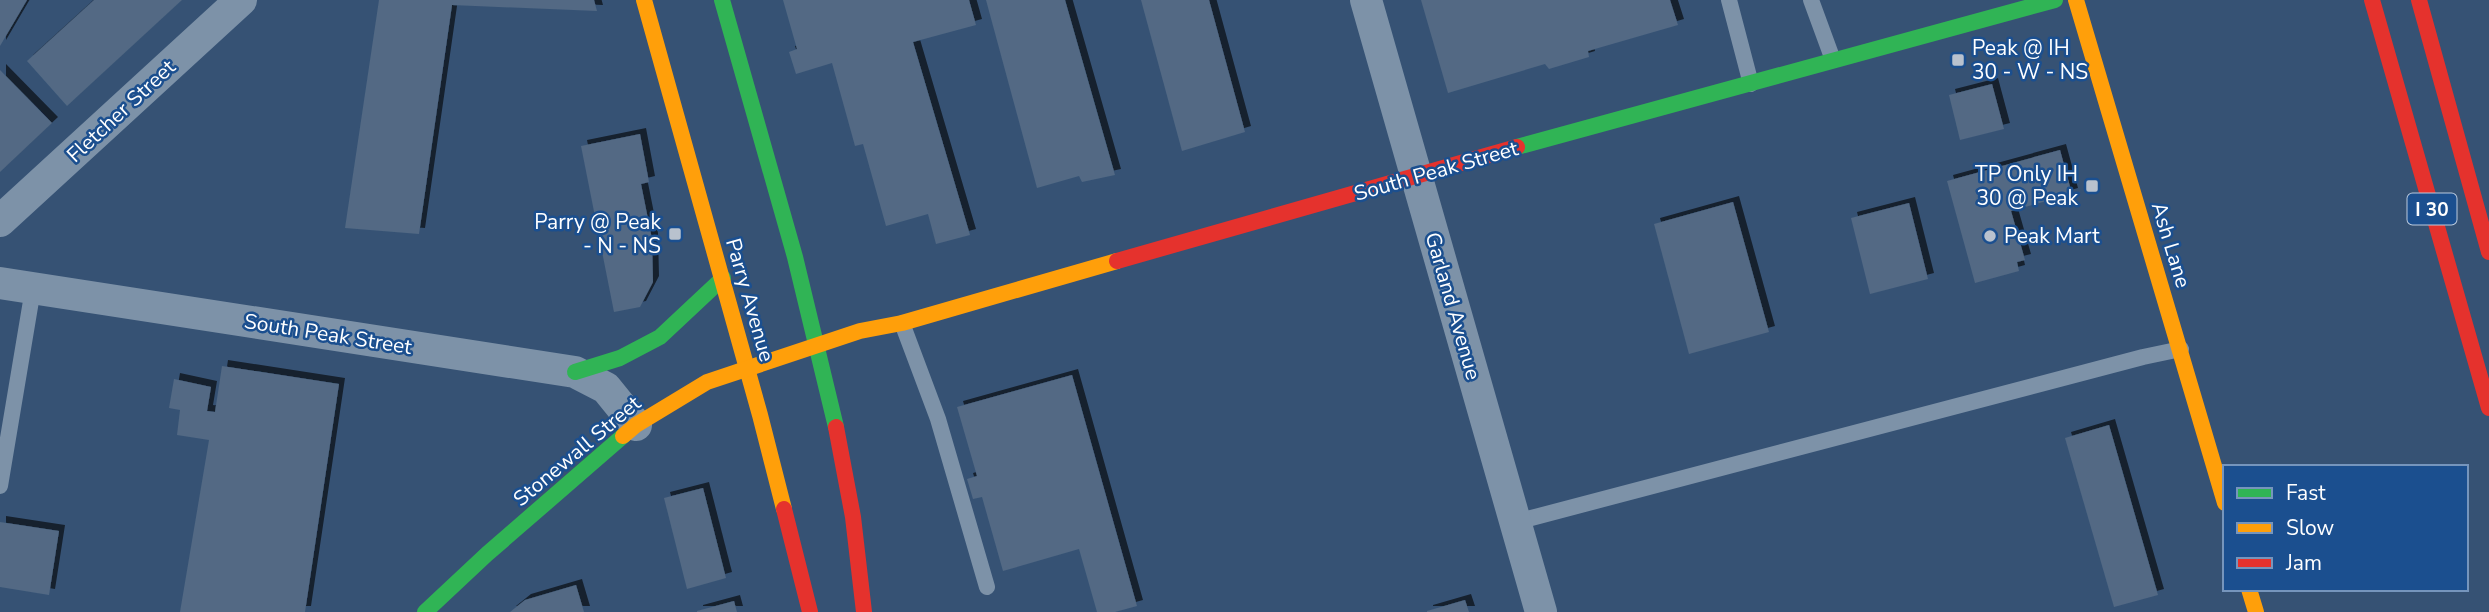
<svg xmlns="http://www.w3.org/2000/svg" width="2489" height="612" viewBox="0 0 2489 612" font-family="'Nunito Sans',sans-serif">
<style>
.building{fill:#526984;filter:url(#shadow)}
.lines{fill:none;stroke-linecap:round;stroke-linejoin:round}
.lane{stroke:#7d92a8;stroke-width:16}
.street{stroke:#7d92a8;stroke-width:32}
.fast{stroke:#30b455;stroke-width:16}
.slow{stroke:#ff9f0a;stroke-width:16}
.jam{stroke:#e5322d;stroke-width:16}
.poi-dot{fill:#b9c2ce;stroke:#1b4f8f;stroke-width:2.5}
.labels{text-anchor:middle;stroke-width:5;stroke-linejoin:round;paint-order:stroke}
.shield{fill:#1b4f8f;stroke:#bbcadd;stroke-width:2}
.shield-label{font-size:19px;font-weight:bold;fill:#fff}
.poi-label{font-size:21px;fill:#fff;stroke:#1b4f8f;text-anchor:start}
.street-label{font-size:21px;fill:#fff;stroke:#1b4f8f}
</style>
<defs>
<filter id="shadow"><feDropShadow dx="6" dy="-6" stdDeviation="0" flood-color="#0009"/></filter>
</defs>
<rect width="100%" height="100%" fill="#365274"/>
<g class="building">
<polygon points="0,0 27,0 0,46"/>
<polygon points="94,0 182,0 67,106 27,61"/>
<polygon points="379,0 594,0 597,11 452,5 419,234 345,228"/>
<polygon points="783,0 969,0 976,25 913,42 970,235 936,244 928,214 886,226 863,144 855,146 832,63 796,74 789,52 797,49"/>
<polygon points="986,0 1065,0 1115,175 1082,182 1079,176 1037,188"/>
<polygon points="1141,0 1209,0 1245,132 1182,151"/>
<polygon points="1421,0 1670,0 1678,25 1588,51 1589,57 1549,69 1545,64 1448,93"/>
<polygon points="0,70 52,123 0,172"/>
<polygon points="1992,84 2004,129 1960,140 1949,95"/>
<polygon points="640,134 649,182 641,184 652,239 653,282 640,307 614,312 581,146"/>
<polygon points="2060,150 2072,194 2011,211 2025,260 2017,262 2019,271 1975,283 1947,181"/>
<polygon points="1733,202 1769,332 1689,354 1654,224"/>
<polygon points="1909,203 1928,279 1870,294 1851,218"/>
<polygon points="222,366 339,384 305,612 180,612 209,440 177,435 180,410 169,408 174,379 211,387 207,411 215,412"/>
<polygon points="1072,375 1137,606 1115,612 1097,612 1079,549 1003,571 982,497 973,499 967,479 977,476 957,407"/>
<polygon points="2109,425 2158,595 2114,607 2065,438"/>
<polygon points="703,488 726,578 687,589 664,498"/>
<polygon points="0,522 59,531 49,595 0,587"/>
<polygon points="576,585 584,612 510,612 525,600"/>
<polygon points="1465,600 1469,612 1427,612 1427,611"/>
<polygon points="734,601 737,612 697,612 697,611"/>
</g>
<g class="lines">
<g class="lane">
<polyline points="1729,0 1751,84"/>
<polyline points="1811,0 1833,60"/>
<polyline points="902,323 938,419 987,587"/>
<polyline points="0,486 33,289"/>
<polyline points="1516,522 2143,357 2181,349"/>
</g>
<g class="street">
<polyline points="1366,0 1541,612"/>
<polyline points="0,221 241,0"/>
<polyline points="0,283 575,372 606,388 636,425"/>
</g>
<g class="fast">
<polyline points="722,0 795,257 836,427"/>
<polyline points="1517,147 2055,0"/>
<polyline points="575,372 620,358 660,337 723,278"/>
<polyline points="425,612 487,554 623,436"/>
</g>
<g class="slow">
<polyline points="644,0 760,415 784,509"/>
<polyline points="2076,0 2225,503"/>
<polyline points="623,436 636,425 707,382 860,331 902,323 1117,261"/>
<polyline points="2249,589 2256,612"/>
</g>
<g class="jam">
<polyline points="2372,0 2489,408"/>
<polyline points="2419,0 2489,252"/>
<polyline points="1117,261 1517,147"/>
<polyline points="836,427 853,517 864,612"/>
<polyline points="784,509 810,612"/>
</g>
</g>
<g class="poi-dot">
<rect x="1951" y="53" width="14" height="14" rx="3.5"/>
<rect x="2085" y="179" width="14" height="14" rx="3.5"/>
<rect x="668" y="227" width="14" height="14" rx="3.5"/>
<circle cx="1990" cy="236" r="7"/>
</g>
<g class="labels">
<rect class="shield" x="2407.5" y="193.5" width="49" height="31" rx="5"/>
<g class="shield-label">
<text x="2432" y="216">I 30</text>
</g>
<g class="poi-label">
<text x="1972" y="55">Peak @ IH<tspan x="1972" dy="24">30 - W - NS</tspan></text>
<text x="2078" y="181" text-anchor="end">TP Only IH<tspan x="2078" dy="24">30 @ Peak</tspan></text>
<text x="661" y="229" text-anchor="end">Parry @ Peak<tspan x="661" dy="24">- N - NS</tspan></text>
<text x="2004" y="243">Peak Mart</text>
</g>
<g class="street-label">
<text transform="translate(121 111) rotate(-43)" y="7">Fletcher Street</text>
<text transform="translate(1436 171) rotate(-16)" y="7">South Peak Street</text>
<text transform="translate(2171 245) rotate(73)" y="7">Ash Lane</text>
<text transform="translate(750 300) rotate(74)" y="7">Parry Avenue</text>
<text transform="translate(1453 306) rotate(74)" y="7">Garland Avenue</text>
<text transform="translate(328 334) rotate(9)" y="7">South Peak Street</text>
<text transform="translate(577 451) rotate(-40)" y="7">Stonewall Street</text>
</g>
</g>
<rect x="2223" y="465" width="245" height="126" fill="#1b4f8f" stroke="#7695bc" stroke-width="2"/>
<rect x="2237" y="488" width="35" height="10" fill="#30b455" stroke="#7695bc" stroke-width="2"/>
<text x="2286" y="500" font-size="21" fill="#ffffff">Fast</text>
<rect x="2237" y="523" width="35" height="10" fill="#ff9f0a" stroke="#7695bc" stroke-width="2"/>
<text x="2286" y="535" font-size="21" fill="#ffffff">Slow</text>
<rect x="2237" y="558" width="35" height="10" fill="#e5322d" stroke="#7695bc" stroke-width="2"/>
<text x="2286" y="570" font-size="21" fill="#ffffff">Jam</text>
</svg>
